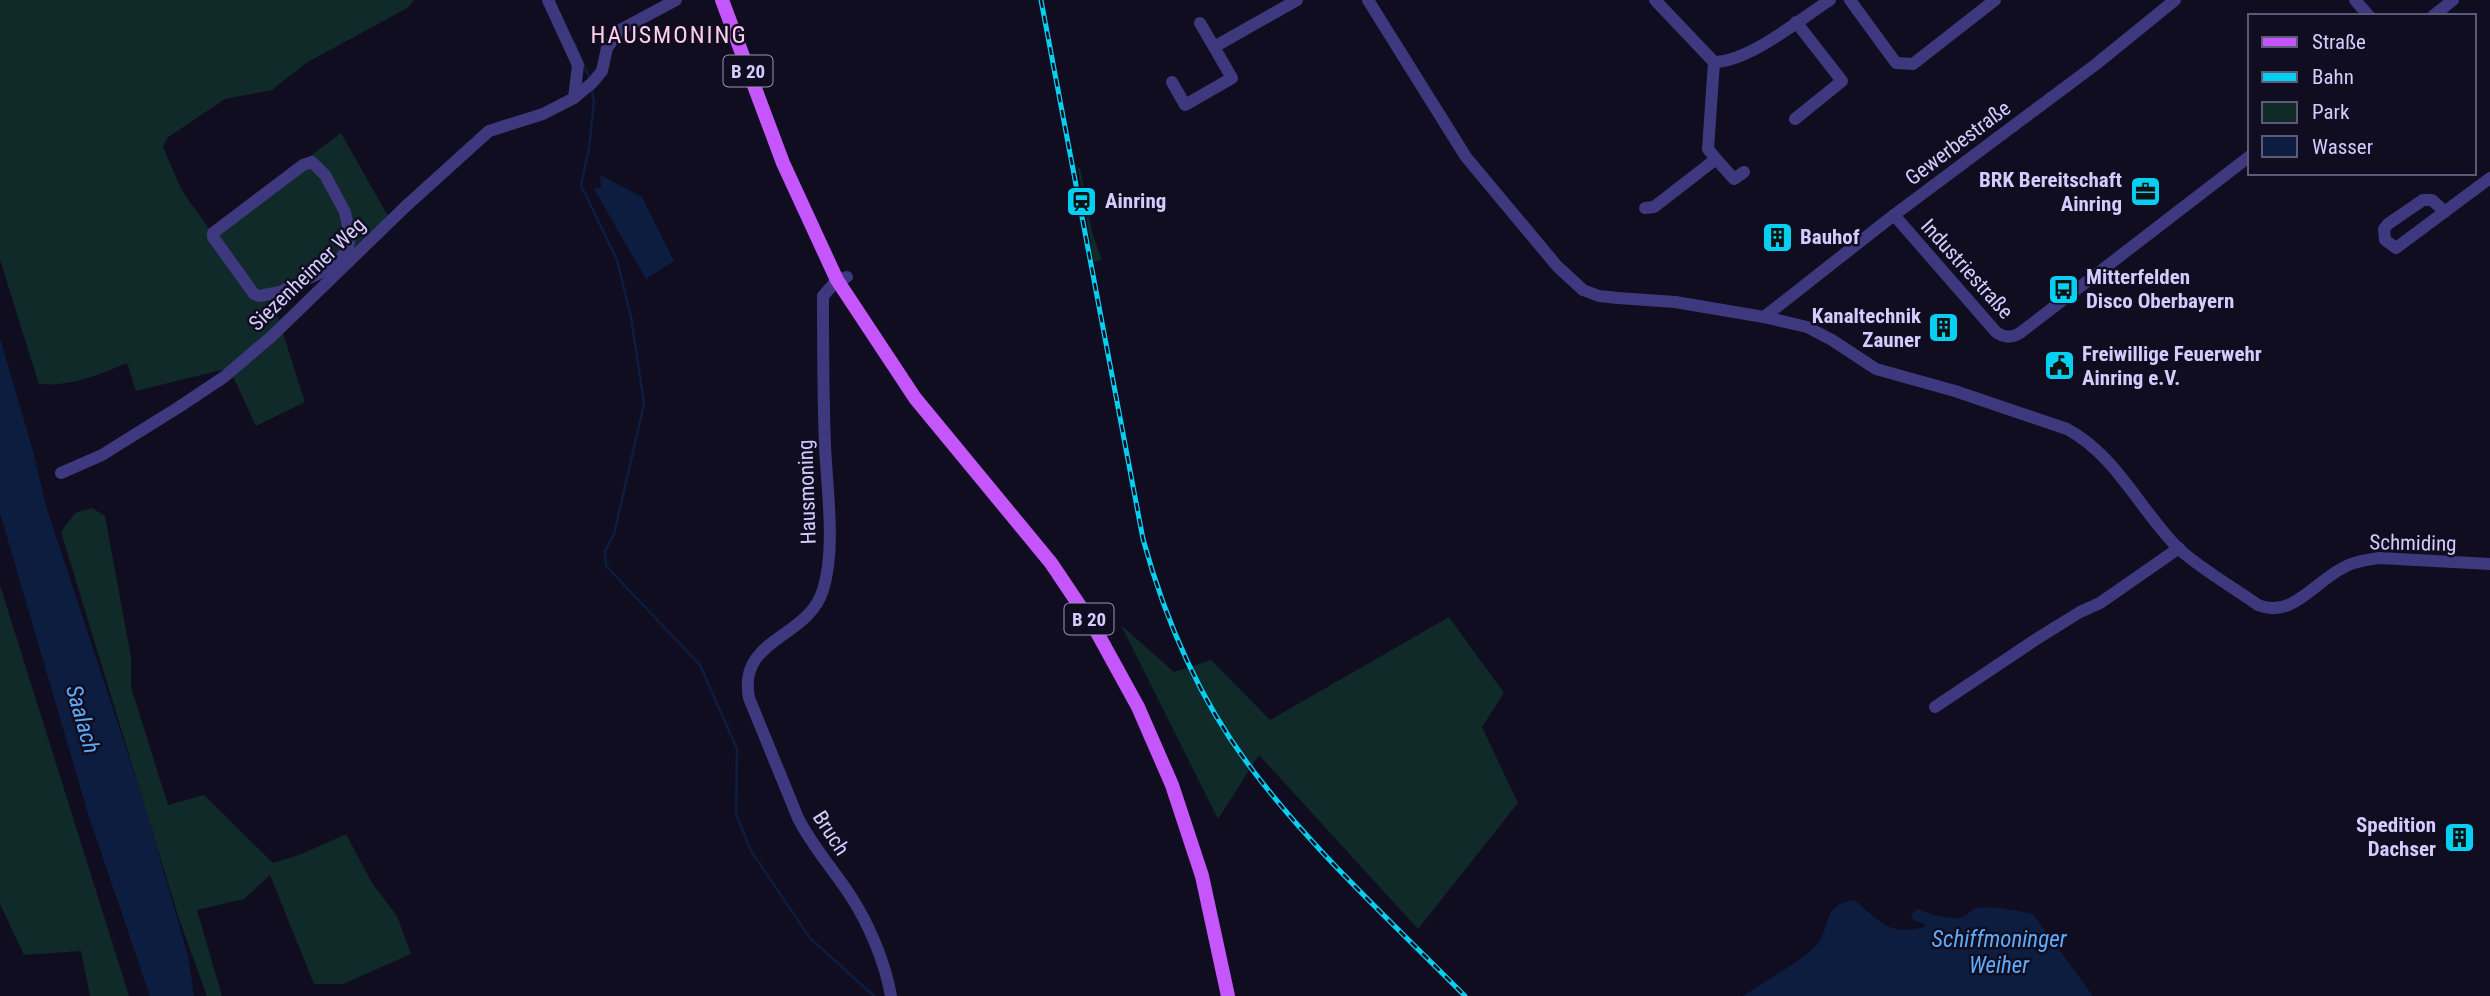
<svg xmlns="http://www.w3.org/2000/svg" width="2490" height="996" viewBox="0 0 2490 996" font-family="'Roboto Condensed',sans-serif">
<style>
.green{fill:#102929}
.water{fill:#0c1d40}
.lines{fill:none;stroke-linecap:round;stroke-linejoin:round}
.stream{stroke:#0c1d40;stroke-width:2.5}
.minor{stroke:#3e397e;stroke-width:12}
.major{stroke:#c556fc;stroke-width:14}
.rail-casing{stroke:#05d0f2;stroke-width:5}
.rail{stroke:#110d20;stroke-width:2.5;stroke-dasharray:8;stroke-linecap:butt}
.labels{text-anchor:middle;stroke-width:5;stroke-linejoin:round;paint-order:stroke}
.shield{fill:#110d20;stroke:#9a93bb;stroke-width:2}
.shield-label{font-size:19px;font-weight:bold;fill:#d4ccfe}
.street-label{font-size:21px;fill:#d4ccfe;stroke:#110d20}
.poi-label{font-size:21px;font-weight:bold;fill:#d4ccfe;stroke:#110d20;text-anchor:start}
.water-label{font-size:23px;font-style:italic;fill:#5dabfc;stroke:#110d20}
.quarter-label{font-size:24px;letter-spacing:2px;fill:#feceeb;stroke:#110d20}
</style>
<rect width="100%" height="100%" fill="#110d20"/>
<g class="green">
<path d="M0 0H414L409 7 306 63 272 90 225 99 167 138 163 147 182 191 210 230 341 133 389 218 340 263 271 296 305 402 256 426 229 368 136 391 127 363C98 375 71 387 39 384L0 260Z"/>
<polygon points="1078,168 1080,168 1092,232 1102,260 1094,262"/>
<polygon points="92,508 105,516 131,657 131,687 168,805 204,795 273,863 302,854 346,834 372,883 397,916 411,954 343,984 314,984 270,875 244,899 197,910 222,996 207,996 180,922 61,532 75,513"/>
<polygon points="0,585 129,996 90,996 81,951 24,955 0,904"/>
<polygon points="1449,617 1504,693 1482,727 1518,803 1418,929 1259,755 1218,819 1121,625 1174,672 1211,660 1270,720"/>
</g>
<g class="water">
<polygon points="600,175 642,197 674,261 646,279 594,189 601,188"/>
<polygon points="0,338 33,451 46,506 144,803 188,956 194,996 150,996 89,817 0,513"/>
<path d="M1854 900C1880 921 1889 937 1925 927V924L1913 920 1911 917 1915 910 1920 909C1928 915 1953 920 1963 917 1968 915 1972 909 1977 908 1995 905 2016 911 2033 914L2093 996H1743C1760 984 1808 958 1819 942 1832 921 1822 906 1854 900Z"/>
</g>
<g class="lines">
<g class="stream">
<polyline points="574,42 589,77"/>
<polyline points="592,91 594,102 589,148 581,185 617,260 631,317 644,404 614,534 605,551 606,566 700,665 737,749 736,814 751,851 810,938 874,996"/>
</g>
<g class="minor">
<polyline points="548,0 578,65 574,98"/>
<path d="M1368 0 1466 157 1557 266 1583 290 1599 296 1618 298 1675 302 1764 317 1807 327 1832 340 1876 369 1955 391 2067 429C2116 455 2140 510 2178 548 2198 567 2234 588 2258 605 2291 619 2314 583 2341 569 2352 562 2366 560 2379 558L2490 564"/>
<path d="M1655 0 1714 62C1749 62 1800 19 1830 0"/>
<polyline points="1850,0 1896,63 1913,64 1995,0"/>
<polyline points="2355,0 2369,16"/>
<polyline points="2433,16 2453,0"/>
<polyline points="1200,23 1214,47"/>
<polyline points="1172,82 1185,105 1232,78 1214,47 1297,0"/>
<polyline points="1795,119 1842,81 1796,22"/>
<polyline points="1716,159 1734,179 1744,172"/>
<polygon points="312,162 325,175 345,212 350,237 347,251 332,267 280,292 259,296 254,294 213,237 213,233 303,165"/>
<polyline points="1645,208 1654,207 1716,159 1708,149 1714,62"/>
<polyline points="2445,212 2432,200 2423,200 2388,224 2384,229 2385,240 2396,248 2490,178"/>
<path d="M1894 215 1996 332C2004 338 2012 338 2020 333L2250 156"/>
<path d="M847 277 837 280 823 296C823 346 823 396 825 446 827 491 836 548 823 590 808 639 737 638 749 698L798 818C812 846 833 869 850 895 869 924 885 962 891 996"/>
<polyline points="1764,317 1894,215 2095,65 2175,0"/>
<polyline points="61,473 102,455 179,407 224,377 272,336 405,207 489,131 543,114 574,98 592,83 602,71 607,48 620,30 676,0"/>
<polyline points="1935,707 2035,640 2080,612 2100,603 2179,548"/>
</g>
<polyline class="major" points="722,0 783,163 837,280 915,398 1051,563 1094,627 1138,707 1172,785 1202,876 1228,996"/>
<defs>
<path id="rail" d="M1041 0 1143 539C1165 619 1198 697 1248 764 1311 849 1391 921 1465 996"/>
</defs>
<use href="#rail" class="rail-casing"/>
<use href="#rail" class="rail"/>
</g>
<defs>
<symbol id="office-square" viewBox="-11 -11 22 22"><rect x="-9" y="-9" width="18" height="18" rx="4" fill="#05d0f2" stroke="#110d20"/><path d="M-6-3h4V-5.5h4V-3h4V5H-6ZM-1-4.5V-3h2v-1.5ZM-6 0V1H6V0Z" fill="#111"/></symbol>
<symbol id="station-square" viewBox="-11 -11 22 22"><rect x="-9" y="-9" width="18" height="18" rx="4" fill="#05d0f2" stroke="#110d20"/><path d="M-3-6H3Q5-6 5-4V2Q5 4 3 4L4.5 6H3L1.5 4h-3L-3 6H-4.5L-3 4Q-5 4-5 2V-4Q-5-6-3-6ZM-3.5-4v3h7v-3ZM-3.5 1v1.5H-2V1ZM2 1v1.5H3.5V1Z" fill="#111"/></symbol>
<symbol id="building-square" viewBox="-11 -11 22 22"><rect x="-9" y="-9" width="18" height="18" rx="4" fill="#05d0f2" stroke="#110d20"/><path d="M-4-6H4V6H1V3H-1V6H-4ZM-2.5-4.3h1.7v1.8h-1.7ZM.8-4.3h1.7v1.8H.8ZM-2.5-1h1.7V.8h-1.7ZM.8-1h1.7V.8H.8Z" fill="#111"/></symbol>
<symbol id="bus-square" viewBox="-11 -11 22 22"><rect x="-9" y="-9" width="18" height="18" rx="4" fill="#05d0f2" stroke="#110d20"/><path d="M-5-6H5V4H4V6H2V4H-2V6H-4V4H-5ZM-3.5-4V0h7V-4ZM-3.5 1.2v1.5H-2V1.2ZM2 1.2v1.5H3.5V1.2Z" fill="#111"/></symbol>
<symbol id="civic-square" viewBox="-11 -11 22 22"><rect x="-9" y="-9" width="18" height="18" rx="4" fill="#05d0f2" stroke="#110d20"/><path d="M-.6-6.5H3V-4.5H.6V-3L4-1V1h2V6H-6V1h2V-1L-.6-3ZM-1.2 2.5V6h2.4V2.5Z" fill="#111"/></symbol>
</defs>
<g fill-rule="evenodd">
<use href="#office-square" x="2128" y="174" width="35" height="35"/>
<use href="#station-square" x="1064" y="184" width="35" height="35"/>
<use href="#building-square" x="1760" y="220" width="35" height="35"/>
<use href="#bus-square" x="2046" y="272" width="35" height="35"/>
<use href="#building-square" x="1926" y="310" width="35" height="35"/>
<use href="#civic-square" x="2042" y="348" width="35" height="35"/>
<use href="#building-square" x="2442" y="820" width="35" height="35"/>
</g>
<g class="labels">
<g class="shield">
<rect x="723.5" y="55.5" width="49" height="31" rx="5"/>
<rect x="1064.5" y="603.5" width="49" height="31" rx="5"/>
</g>
<g class="shield-label">
<text x="748" y="78">B 20</text>
<text x="1089" y="626">B 20</text>
</g>
<g class="street-label">
<text transform="translate(1958 143) rotate(-37)" y="7">Gewerbestraße</text>
<text transform="translate(1967 269) rotate(48)" y="7">Industriestraße</text>
<text transform="translate(307 274) rotate(-44)" y="7">Siezenheimer Weg</text>
<text transform="translate(807 492) rotate(-92)" y="7">Hausmoning</text>
<text transform="translate(2413 543) rotate(1)" y="7">Schmiding</text>
<text transform="translate(831 833) rotate(57)" y="7">Bruch</text>
</g>
<g class="poi-label">
<text x="2122" y="187" text-anchor="end">BRK Bereitschaft<tspan x="2122" dy="24">Ainring</tspan></text>
<text x="1105" y="208">Ainring</text>
<text x="1800" y="244">Bauhof</text>
<text x="2086" y="284">Mitterfelden<tspan x="2086" dy="24">Disco Oberbayern</tspan></text>
<text x="1921" y="323" text-anchor="end">Kanaltechnik<tspan x="1921" dy="24">Zauner</tspan></text>
<text x="2082" y="361">Freiwillige Feuerwehr<tspan x="2082" dy="24">Ainring e.V.</tspan></text>
<text x="2436" y="832" text-anchor="end">Spedition<tspan x="2436" dy="24">Dachser</tspan></text>
</g>
<g class="water-label">
<text transform="translate(83 719) rotate(74)" y="8">Saalach</text>
<text x="1999" y="947">Schiffmoninger<tspan x="1999" dy="26">Weiher</tspan></text>
</g>
<g class="quarter-label">
<text x="669" y="43">HAUSMONING</text>
</g>
</g>
<rect x="2248" y="14" width="228" height="161" fill="#110d20" stroke="#5f5979" stroke-width="2"/>
<rect x="2262" y="37" width="35" height="10" fill="#c556fc" stroke="#5f5979" stroke-width="2"/>
<text x="2312" y="49" font-size="21" fill="#d4ccfe">Straße</text>
<rect x="2262" y="72" width="35" height="10" fill="#05d0f2" stroke="#5f5979" stroke-width="2"/>
<text x="2312" y="84" font-size="21" fill="#d4ccfe">Bahn</text>
<rect x="2262" y="102" width="35" height="21" fill="#102929" stroke="#5f5979" stroke-width="2"/>
<text x="2312" y="119" font-size="21" fill="#d4ccfe">Park</text>
<rect x="2262" y="136" width="35" height="21" fill="#0c1d40" stroke="#5f5979" stroke-width="2"/>
<text x="2312" y="154" font-size="21" fill="#d4ccfe">Wasser</text>
</svg>
